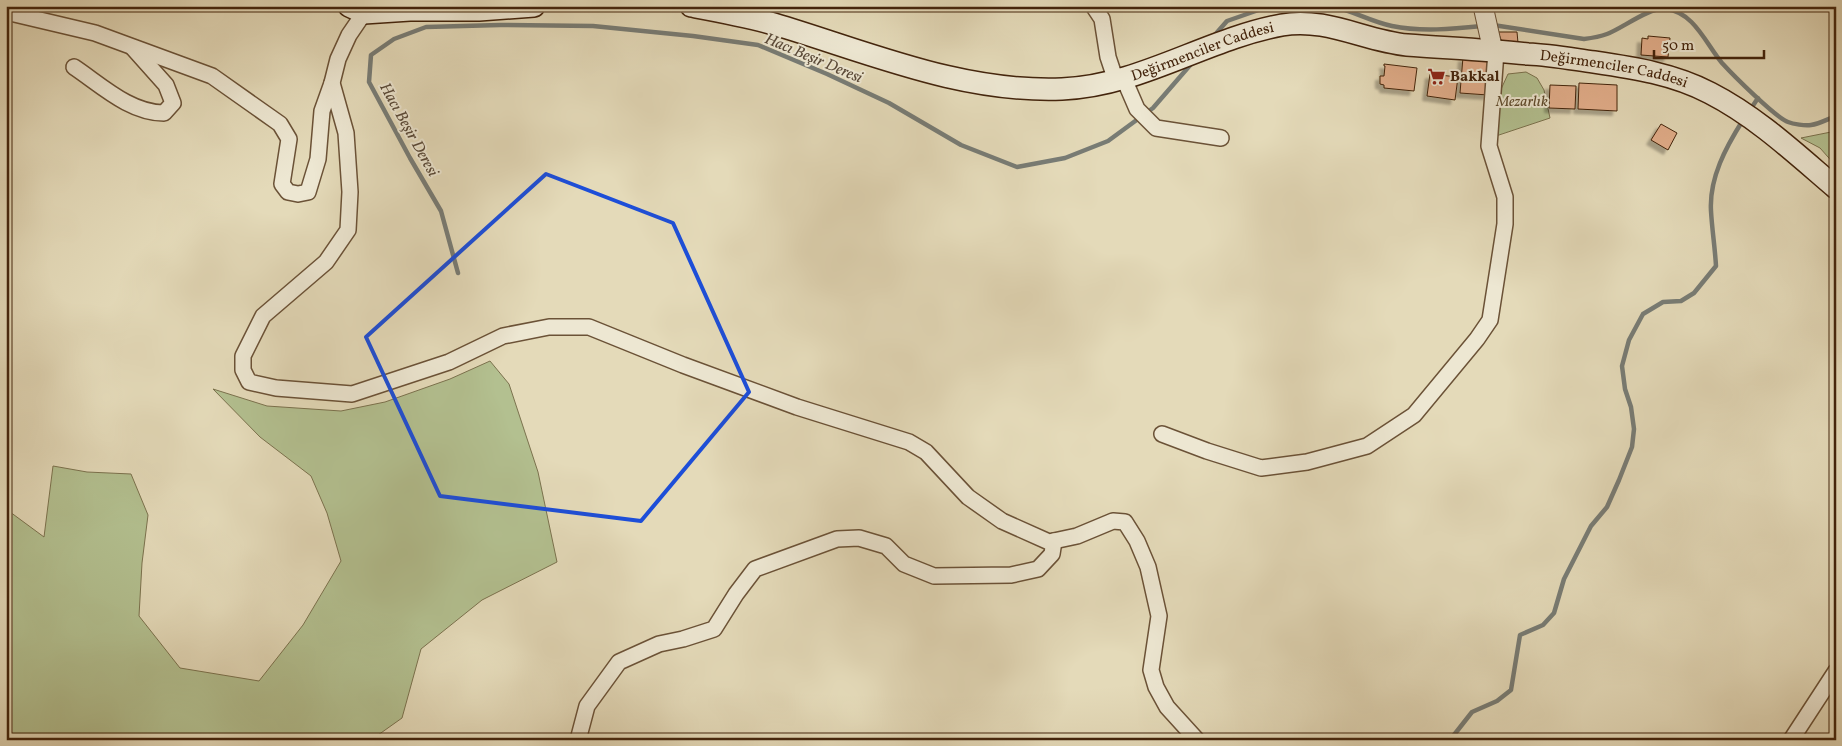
<svg xmlns="http://www.w3.org/2000/svg" width="1842" height="746" viewBox="0 0 1842 746" font-family="Vollkorn,serif">
<style>
.green{fill:#b3c090;stroke:#7b724e}
.lines{fill:none;stroke-linecap:round;stroke-linejoin:round}
.stream{stroke:#787c75;stroke-width:4.5}
.building{fill:#e2ae8b;stroke:#43240c;filter:url(#shadow)}
.minor-casing{stroke:#6b5237;stroke-width:18}
.tertiary-casing{stroke:#6b5237;stroke-width:21}
.secondary-casing{stroke:#43240c;stroke-width:24}
.minor{stroke:#ede7d2;stroke-width:15}
.tertiary{stroke:#ede7d2;stroke-width:19}
.secondary{stroke:#ede7d2;stroke-width:21}
.marked{fill:none;stroke:#1d4ed8;stroke-width:4;stroke-linejoin:round}
.labels{text-anchor:middle;stroke-width:4;stroke-linejoin:round;paint-order:stroke}
.street-label{font-size:15px;fill:#43240c;stroke:#ede7d2}
.poi-label{font-size:15px;font-weight:bold;fill:#43240c;stroke:#ede7d2;text-anchor:start}
.park-label{font-size:15px;font-style:italic;fill:#5f4b2d;stroke:#ede7d2}
.water-label{font-size:16px;font-style:italic;fill:#594938;stroke:#ede7d2}
</style>
<defs>
<filter id="shadow"><feDropShadow dx="-4.5" dy="4.5" stdDeviation="1" flood-color="#0004"/></filter>
</defs>
<rect width="100%" height="100%" fill="#e4dab9"/>
<filter id="stains"><feTurbulence type="fractalNoise" baseFrequency=".004" numOctaves="4"/><feColorMatrix values="0 0 0 0 .2 0 0 0 0 .09 0 0 0 0 .02 0 0 0 .5 -.17"/></filter>
<radialGradient id="worn" r=".72"><stop offset=".6" stop-color="#630" stop-opacity="0"/><stop offset="1" stop-color="#630" stop-opacity=".3"/></radialGradient>
<g class="green">
<polygon points="1526,72 1537,78 1544,90 1550,118 1493,137 1496,100 1508,74"/>
<polygon points="1836,131 1836,166 1820,148 1801,138"/>
<polygon points="490,361 509,384 538,472 557,562 482,600 421,649 402,718 371,740 6,740 6,509 44,537 53,466 87,472 131,474 148,515 142,563 139,616 180,668 259,681 303,625 341,561 327,513 311,476 260,437 213,389 267,406 341,411 385,402 450,379"/>
</g>
<g class="lines">
<g class="stream">
<path d="M1332 6C1353 11 1372 22 1392 26 1421 32 1453 29 1482 26"/>
<path d="M1493 25 1584 39C1592 38 1599 37 1607 34 1623 28 1649 7 1666 9 1694 12 1706 44 1722 63 1733 75 1775 117 1788 122 1793 124 1805 126 1811 125 1819 124 1828 119 1836 116"/>
<polyline points="1213,37 1227,21 1270,6"/>
<polyline points="1750,110 1758,98"/>
<polyline points="458,273 441,211 410,158 369,82 371,55 394,39 426,27 500,25 593,26 693,36 758,45 827,74 889,103 961,145 1017,167 1065,158 1108,141 1153,108 1192,63"/>
<path d="M1450 740 1472 712 1497 701 1511 690 1520 635 1543 625 1554 613 1564 579 1591 526 1607 507 1619 480 1632 447 1634 429 1631 407 1625 389 1622 366 1629 340 1643 314 1663 302 1681 301 1694 293 1716 266C1715 248 1712 229 1711 211 1709 178 1726 147 1743 120"/>
</g>
</g>
<g class="building">
<polygon points="1498,32 1517,32 1518,43 1502,42"/>
<polygon points="1648,36 1670,38 1668,57 1641,55 1642,38 1648,39"/>
<polygon points="1463,57 1491,60 1488,95 1460,93"/>
<polygon points="1384,64 1417,68 1414,91 1384,88 1384,85 1380,84 1380,76 1384,76 1385,66 1384,66"/>
<polygon points="1430,74 1458,77 1455,100 1427,96"/>
<polygon points="1579,83 1617,85 1617,111 1578,109"/>
<polygon points="1550,85 1576,86 1575,109 1549,108"/>
<polygon points="1661,124 1677,133 1668,150 1651,140"/>
</g>
<g class="lines">
<defs>
<g id="minor">
<polyline points="1094,7 1102,19 1108,57 1116,81"/>
<polyline points="6,12 95,33 212,76 280,124 289,139 282,184 288,192 298,194 308,192 318,159 322,111 332,83"/>
<polyline points="364,13 349,35 338,59 332,83 346,133 350,192 348,230 326,262 263,316 243,356 243,370 249,382 276,388 352,394 449,362 503,336 549,327 589,327 683,365 797,407 909,442 926,452 968,497 1002,521 1049,542 1077,536 1113,521 1125,522 1137,541 1148,567 1159,616 1151,670 1156,687 1167,707 1197,740"/>
<path d="M74 67C101 85 130 113 164 113L173 103 166 85 133 48"/>
<polyline points="1124,79 1137,109 1156,128 1221,138"/>
<polyline points="1162,434 1207,451 1261,468 1307,462 1367,446 1414,415 1477,339 1490,320 1505,224 1505,197 1489,146 1496,52"/>
<polyline points="578,740 587,706 619,662 659,644 683,639 714,629 736,594 755,569 837,539 859,538 886,546 904,564 934,576 1011,575 1038,569 1052,554 1054,541"/>
<polyline points="1791,740 1836,671"/>
</g>
<polyline id="tertiary" points="1483,6 1493,51"/>
<g id="secondary">
<polyline points="349,6 364,13 410,10 479,10 534,6"/>
<path id="s1" d="M691 6C718 11 746 16 774 24 868 52 961 93 1062 89 1140 86 1206 39 1282 25 1326 17 1365 41 1407 45 1447 48 1487 50 1528 54 1550 55 1572 59 1594 62 1634 68 1674 74 1710 93 1757 117 1796 154 1836 188"/>
</g>
</defs>
<use href="#minor" class="minor-casing"/>
<use href="#tertiary" class="tertiary-casing"/>
<use href="#secondary" class="secondary-casing"/>
<use href="#minor" class="minor"/>
<use href="#tertiary" class="tertiary"/>
<use href="#secondary" class="secondary"/>
</g>
<path class="marked" d="M546 174 673 223 749 392 641 521 440 496 366 337Z"/>
<defs>
<symbol id="supermarket-bare" viewBox="-9 -9 18 18"><path d="M-6-5.5h2.5l.6 2H6L4.5 2H-2.5L-4.4-4H-6ZM-1.5 3.2a1.3 1.3 0 1 0 .1 0ZM3 3.2a1.3 1.3 0 1 0 .1 0Z" fill="#8f2418" stroke="#ede7d2" stroke-width="2.5" paint-order="stroke"/></symbol>
</defs>
<g fill-rule="evenodd">
<use href="#supermarket-bare" x="1424" y="64" width="25" height="25"/>
</g>
<g class="labels">
<g class="street-label">
<text dy="5" stroke="none"><textPath href="#s1" startOffset="528">Değirmenciler Caddesi</textPath></text>
<text dy="5" stroke="none"><textPath href="#s1" startOffset="948">Değirmenciler Caddesi</textPath></text>
</g>
<g class="poi-label">
<text x="1450" y="81">Bakkal</text>
</g>
<g class="park-label">
<text x="1522" y="106">Mezarlık</text>
</g>
<g class="water-label">
<text transform="translate(814 57) rotate(23)" y="6">Hacı Beşir Deresi</text>
<text transform="translate(410 129) rotate(61)" y="6">Hacı Beşir Deresi</text>
</g>
</g>
<rect width="1842" height="746" fill="none" stroke="#e4dab9" stroke-width="25"/>
<rect x="8" y="8" width="1827" height="731" fill="none" stroke="#43240c" stroke-width="2.5"/>
<rect x="12" y="12" width="1817" height="721" fill="none" stroke="#43240c"/>
<path d="M1654 50v8h110v-8" fill="none" stroke="#43240c" stroke-width="2.5"/>
<text x="1662" y="50" font-size="15" fill="#43240c" stroke="#ede7d2" stroke-width="4" paint-order="stroke">50 m</text>
<rect width="100%" height="100%" filter="url(#stains)"/>
<rect width="100%" height="100%" fill="url(#worn)"/>
</svg>
